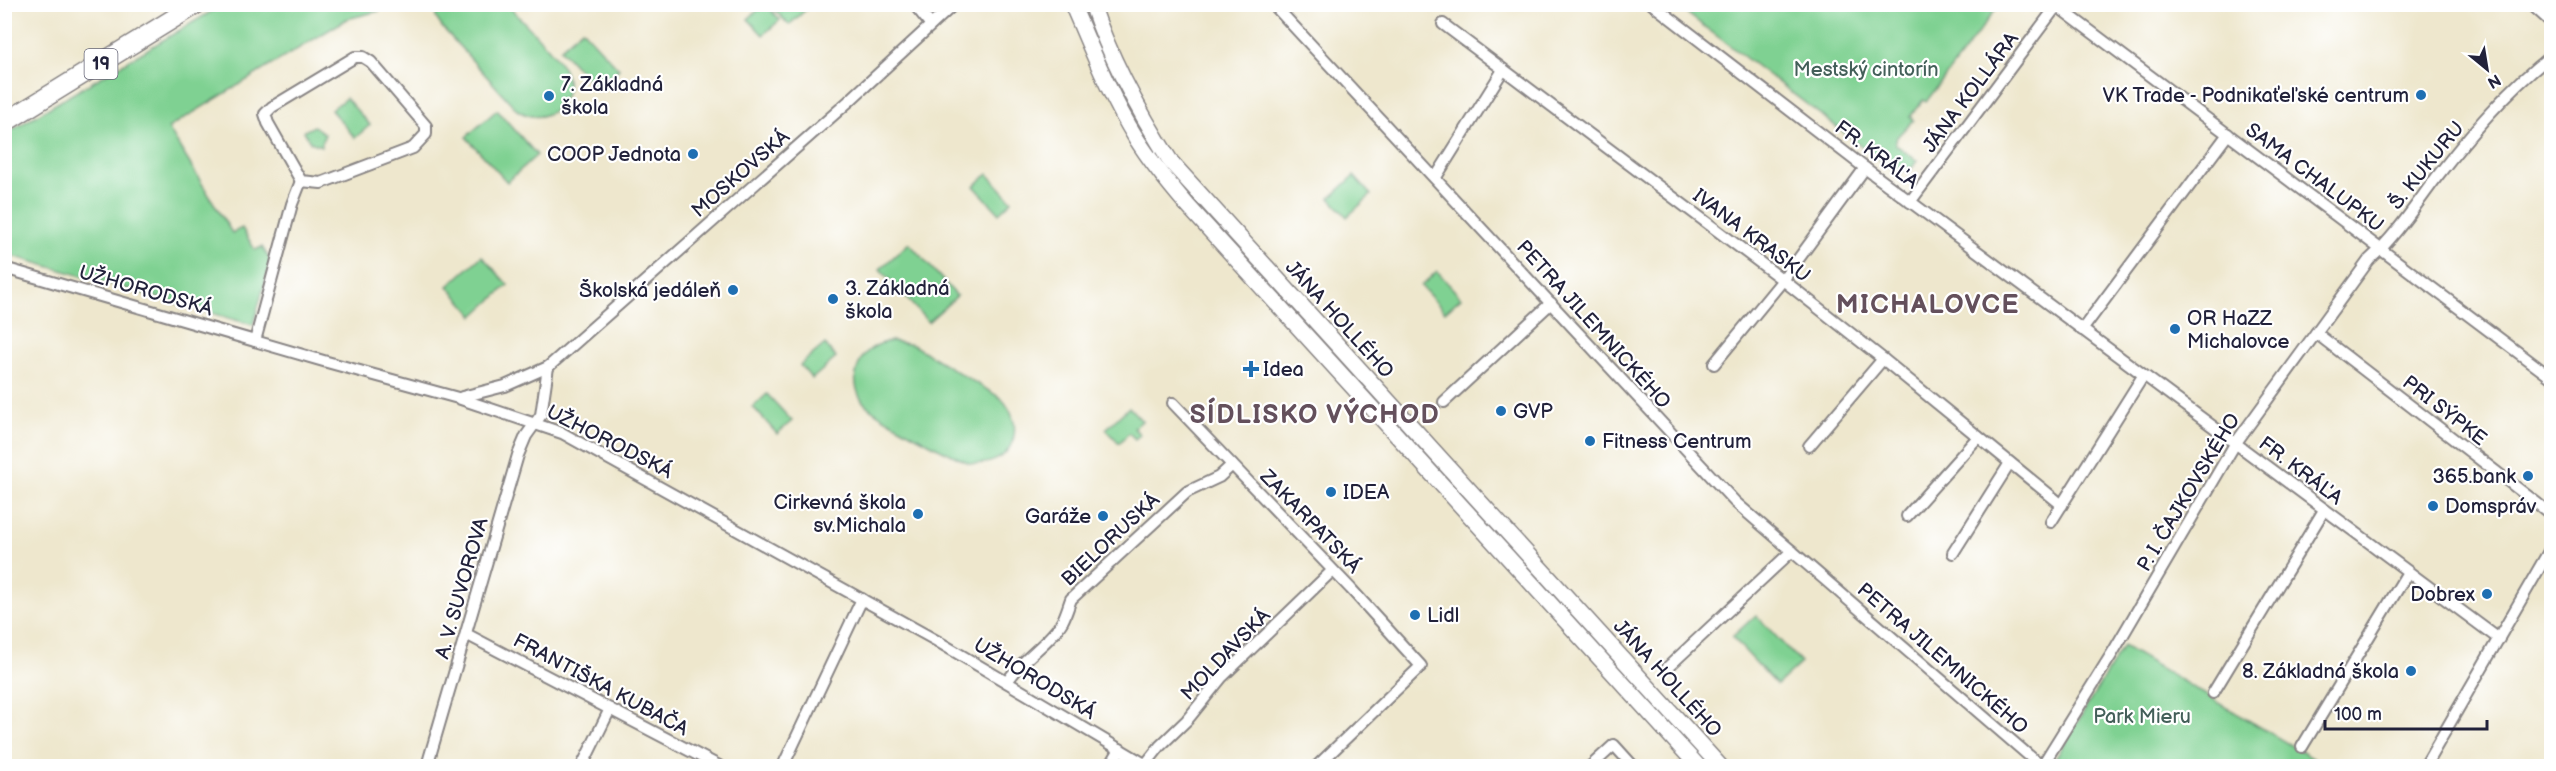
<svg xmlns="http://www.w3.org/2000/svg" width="2556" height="771" viewBox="0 0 2556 771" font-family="'Balsamiq Sans',sans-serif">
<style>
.green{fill:#7fd192;stroke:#507a66;stroke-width:1.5}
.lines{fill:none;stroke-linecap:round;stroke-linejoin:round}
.street-casing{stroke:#888484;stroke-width:14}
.secondary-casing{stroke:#888484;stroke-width:18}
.primary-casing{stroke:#888484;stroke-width:21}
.street{stroke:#fff;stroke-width:10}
.secondary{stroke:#fff;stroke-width:15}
.primary{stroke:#fff;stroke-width:18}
.poi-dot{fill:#1f6fb2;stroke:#fff;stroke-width:2}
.labels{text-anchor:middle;stroke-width:4.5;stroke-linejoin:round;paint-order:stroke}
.shield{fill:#fff;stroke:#646476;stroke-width:1.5}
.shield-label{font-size:18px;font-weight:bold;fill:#22223b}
.park-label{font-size:20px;fill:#435f59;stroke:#fff}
.poi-label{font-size:20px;fill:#22223b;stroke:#fff;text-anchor:start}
.street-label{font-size:20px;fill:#22223b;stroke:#fff}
.district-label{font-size:26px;font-weight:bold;letter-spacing:1.5px;fill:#64505c;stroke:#fff}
</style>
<rect width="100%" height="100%" fill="#fff"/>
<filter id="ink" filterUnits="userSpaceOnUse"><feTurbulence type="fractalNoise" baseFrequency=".0167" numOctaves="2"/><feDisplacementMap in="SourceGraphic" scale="12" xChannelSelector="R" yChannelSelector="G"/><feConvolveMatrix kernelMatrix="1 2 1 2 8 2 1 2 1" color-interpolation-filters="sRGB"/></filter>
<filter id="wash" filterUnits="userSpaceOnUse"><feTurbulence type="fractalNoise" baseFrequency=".008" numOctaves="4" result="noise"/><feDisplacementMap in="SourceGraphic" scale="24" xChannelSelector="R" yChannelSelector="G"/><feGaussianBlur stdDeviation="1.35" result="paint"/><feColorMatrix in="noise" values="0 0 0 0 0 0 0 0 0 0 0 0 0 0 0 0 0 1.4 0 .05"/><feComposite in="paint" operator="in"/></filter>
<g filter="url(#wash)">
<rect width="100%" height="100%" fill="#eee7cd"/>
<g class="green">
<polygon points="765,4 780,20 763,35 748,19"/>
<polygon points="222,5 383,5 379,11 347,19 168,128 232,233 242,228 255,250 262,247 269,258 270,265 253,325 5,254 5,134"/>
<path d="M435 5H508C521 20 558 55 565 72 571 86 565 104 552 112 540 119 528 117 517 110L442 27 436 18Z"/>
<polygon points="770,5 811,5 789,25"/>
<polygon points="1676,5 1999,5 1926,102 1923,100 1910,117 1913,120 1897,137 1895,144 1917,161 1912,168 1896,172"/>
<polygon points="582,29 619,69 597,89 560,49"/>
<polygon points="346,98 370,125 355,138 331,110"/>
<polygon points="497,110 537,155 507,182 466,137"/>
<polygon points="314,126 325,134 321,146 310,142 304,131"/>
<polygon points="988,174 1012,201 999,213 974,186"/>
<polygon points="1354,176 1371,195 1347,217 1330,198"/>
<polygon points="909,243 957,296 928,322 880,269"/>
<polygon points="482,256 508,285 474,316 448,286"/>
<polygon points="1437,271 1461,298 1445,312 1421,286"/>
<path d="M892 341 913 345 1001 398C1029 428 1011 469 970 463 952 456 875 416 864 403 855 392 853 377 859 364 865 350 877 343 892 341Z"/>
<polygon points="825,344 836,358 812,379 800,365"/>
<polygon points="767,394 792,421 777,434 753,407"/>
<polygon points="1129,407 1142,421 1134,428 1140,435 1135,439 1129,433 1119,443 1106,429"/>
<polygon points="1756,615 1801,663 1777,685 1732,637"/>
<polygon points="2123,646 2326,766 2051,766"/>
</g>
</g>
<g filter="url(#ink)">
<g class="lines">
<defs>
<g id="street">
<polyline points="914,4 931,25"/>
<polyline points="1273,4 1735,502 2041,766"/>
<polyline points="1652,4 1865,168 2499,639"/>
<polyline points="2531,4 2552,23"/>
<polyline points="2057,6 2552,378"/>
<polyline points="1443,24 1783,280 1883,359 2062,505"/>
<polyline points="2552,30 2550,39 2552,46"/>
<polygon points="355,57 363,57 371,62 426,126 426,134 413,148 321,183 301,181 268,123 265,114 272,107"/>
<polyline points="1436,177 1503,70"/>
<polyline points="1910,202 2058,4"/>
<polyline points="4,268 327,362 458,398 562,433 937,641 1148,766"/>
<polyline points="2082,330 2228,134"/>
<polyline points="2316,333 2552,515"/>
<polyline points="255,341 292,204 301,181"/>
<polyline points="1714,364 1783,280 1865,168"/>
<polyline points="462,397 505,386 548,367 848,102 954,4"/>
<polyline points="1444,402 1551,303"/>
<polyline points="1173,403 1351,589 1421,666 1317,766"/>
<polyline points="1809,446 1883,359"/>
<polyline points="1907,516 1978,437"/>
<polyline points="2051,522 2143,376"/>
<polyline points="1953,553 2010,463"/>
<polyline points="466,634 719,766"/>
<polyline points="1668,667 1792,551"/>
<path d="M1007 682C1022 658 1049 644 1062 622 1066 615 1068 607 1071 599L1187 492 1219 477 1232 465"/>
<polyline points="2213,693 2324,510"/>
<polyline points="2302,747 2408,572"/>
<polyline points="1145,765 1160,746 1187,720 1221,678 1332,571"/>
<polyline points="427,766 518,455 526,436 541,415 548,367"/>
<polyline points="582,766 610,709"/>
<polyline points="783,766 862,599"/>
<polyline points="1110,766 1120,749"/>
<polyline points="1591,766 1614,745 1633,766"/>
<path d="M2042 766 2113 652 2235 444 2369 260C2395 237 2415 206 2436 178 2470 134 2507 90 2552 55"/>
<polyline points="2425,766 2552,546"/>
</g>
<g id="secondary">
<path d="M1072 4C1092 50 1110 96 1136 138 1151 162 1169 184 1187 205L1698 766"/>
<path d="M1092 4C1111 61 1139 112 1171 162L1720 766"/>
</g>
<polyline id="primary" points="4,123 197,4"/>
</defs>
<use href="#street" class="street-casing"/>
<use href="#secondary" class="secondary-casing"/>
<use href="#primary" class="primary-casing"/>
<use href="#street" class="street"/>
<use href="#secondary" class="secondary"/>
<use href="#primary" class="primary"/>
</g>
</g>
<g class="poi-dot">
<circle cx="2421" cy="95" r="6"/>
<circle cx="549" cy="96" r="6"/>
<circle cx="693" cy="154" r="6"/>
<circle cx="733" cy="290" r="6"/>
<circle cx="833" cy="299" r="6"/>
<circle cx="2175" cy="329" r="6"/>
<path d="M1248 360h6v6h6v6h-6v6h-6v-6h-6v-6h6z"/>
<circle cx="1501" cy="411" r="6"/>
<circle cx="1590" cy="441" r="6"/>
<circle cx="2528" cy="476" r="6"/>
<circle cx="1331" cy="492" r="6"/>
<circle cx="2433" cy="506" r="6"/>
<circle cx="918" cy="514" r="6"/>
<circle cx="1103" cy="516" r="6"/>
<circle cx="2487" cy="594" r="6"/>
<circle cx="1415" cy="615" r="6"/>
<circle cx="2411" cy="671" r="6"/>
</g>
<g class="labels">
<rect class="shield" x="84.5" y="49" width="33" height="30" rx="4.5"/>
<g class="shield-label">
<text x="101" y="70">19</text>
</g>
<g class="park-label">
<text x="1866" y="76">Mestský cintorín</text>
<text x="2142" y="723">Park Mieru</text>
</g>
<g class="poi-label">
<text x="561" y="91">7. Základná<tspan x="561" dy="23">škola</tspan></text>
<text x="2409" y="102" text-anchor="end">VK Trade - Podnikaťeľské centrum</text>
<text x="681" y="161" text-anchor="end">COOP Jednota</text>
<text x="845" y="295">3. Základná<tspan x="845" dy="23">škola</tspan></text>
<text x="721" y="297" text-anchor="end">Školská jedáleň</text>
<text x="2187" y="325">OR HaZZ<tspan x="2187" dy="23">Michalovce</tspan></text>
<text x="1263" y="376">Idea</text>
<text x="1513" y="418">GVP</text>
<text x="1602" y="448">Fitness Centrum</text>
<text x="2516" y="483" text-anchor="end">365.bank</text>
<text x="1343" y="499">IDEA</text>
<text x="906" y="509" text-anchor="end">Cirkevná škola<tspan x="906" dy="23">sv.Michala</tspan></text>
<text x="2445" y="513">Domspráv</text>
<text x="1091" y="523" text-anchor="end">Garáže</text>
<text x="2475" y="601" text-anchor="end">Dobrex</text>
<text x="1427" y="622">Lidl</text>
<text x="2399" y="678" text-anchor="end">8. Základná škola</text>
</g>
<g class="street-label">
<text transform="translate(1970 92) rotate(-53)" y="7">JÁNA KOLLÁRA</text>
<text transform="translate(1877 154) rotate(37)" y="7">FR. KRÁĽA</text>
<text transform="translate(2426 165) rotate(-51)" y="7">Š. KUKURU</text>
<text transform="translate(740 173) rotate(-41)" y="7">MOSKOVSKÁ</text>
<text transform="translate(2315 177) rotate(37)" y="7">SAMA CHALUPKU</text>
<text transform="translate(1752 235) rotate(37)" y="7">IVANA KRASKU</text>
<text transform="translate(146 290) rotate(16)" y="7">UŽHORODSKÁ</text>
<text transform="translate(1340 319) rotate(48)" y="7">JÁNA HOLLÉHO</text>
<text transform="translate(1594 324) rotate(48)" y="7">PETRA JILEMNICKÉHO</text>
<text transform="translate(2445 410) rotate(38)" y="7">PRI SÝPKE</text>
<text transform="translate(610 441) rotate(27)" y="7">UŽHORODSKÁ</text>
<text transform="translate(2301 470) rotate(37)" y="7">FR. KRÁĽA</text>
<text transform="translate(2188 492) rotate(-59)" y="7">P. I. ČAJKOVSKÉHO</text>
<text transform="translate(1311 521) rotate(46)" y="7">ZAKARPATSKÁ</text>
<text transform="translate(1110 539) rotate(-43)" y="7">BIELORUSKÁ</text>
<text transform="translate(461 588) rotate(-74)" y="7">A. V. SUVOROVA</text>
<text transform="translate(1225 654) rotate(-46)" y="7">MOLDAVSKÁ</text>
<text transform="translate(1943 658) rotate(41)" y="7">PETRA JILEMNICKÉHO</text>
<text transform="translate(1035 678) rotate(31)" y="7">UŽHORODSKÁ</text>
<text transform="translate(1668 678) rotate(48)" y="7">JÁNA HOLLÉHO</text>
<text transform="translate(601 684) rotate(28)" y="7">FRANTIŠKA KUBAČA</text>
</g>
<g class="district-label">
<text x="1928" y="313">MICHALOVCE</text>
<text x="1315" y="423">SÍDLISKO VÝCHOD</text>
</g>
</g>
<rect width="2556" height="771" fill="none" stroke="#fff" stroke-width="24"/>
<g transform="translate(2487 69) rotate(150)" stroke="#ffffff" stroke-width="4.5" paint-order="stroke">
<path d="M0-4.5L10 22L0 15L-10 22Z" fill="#22223b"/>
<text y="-9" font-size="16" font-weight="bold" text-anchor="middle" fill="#22223b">N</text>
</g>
<path d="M2325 720v9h162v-9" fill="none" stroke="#22223b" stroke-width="3"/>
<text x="2334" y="720" font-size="18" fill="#22223b" stroke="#ffffff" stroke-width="4.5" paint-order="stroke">100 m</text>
</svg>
